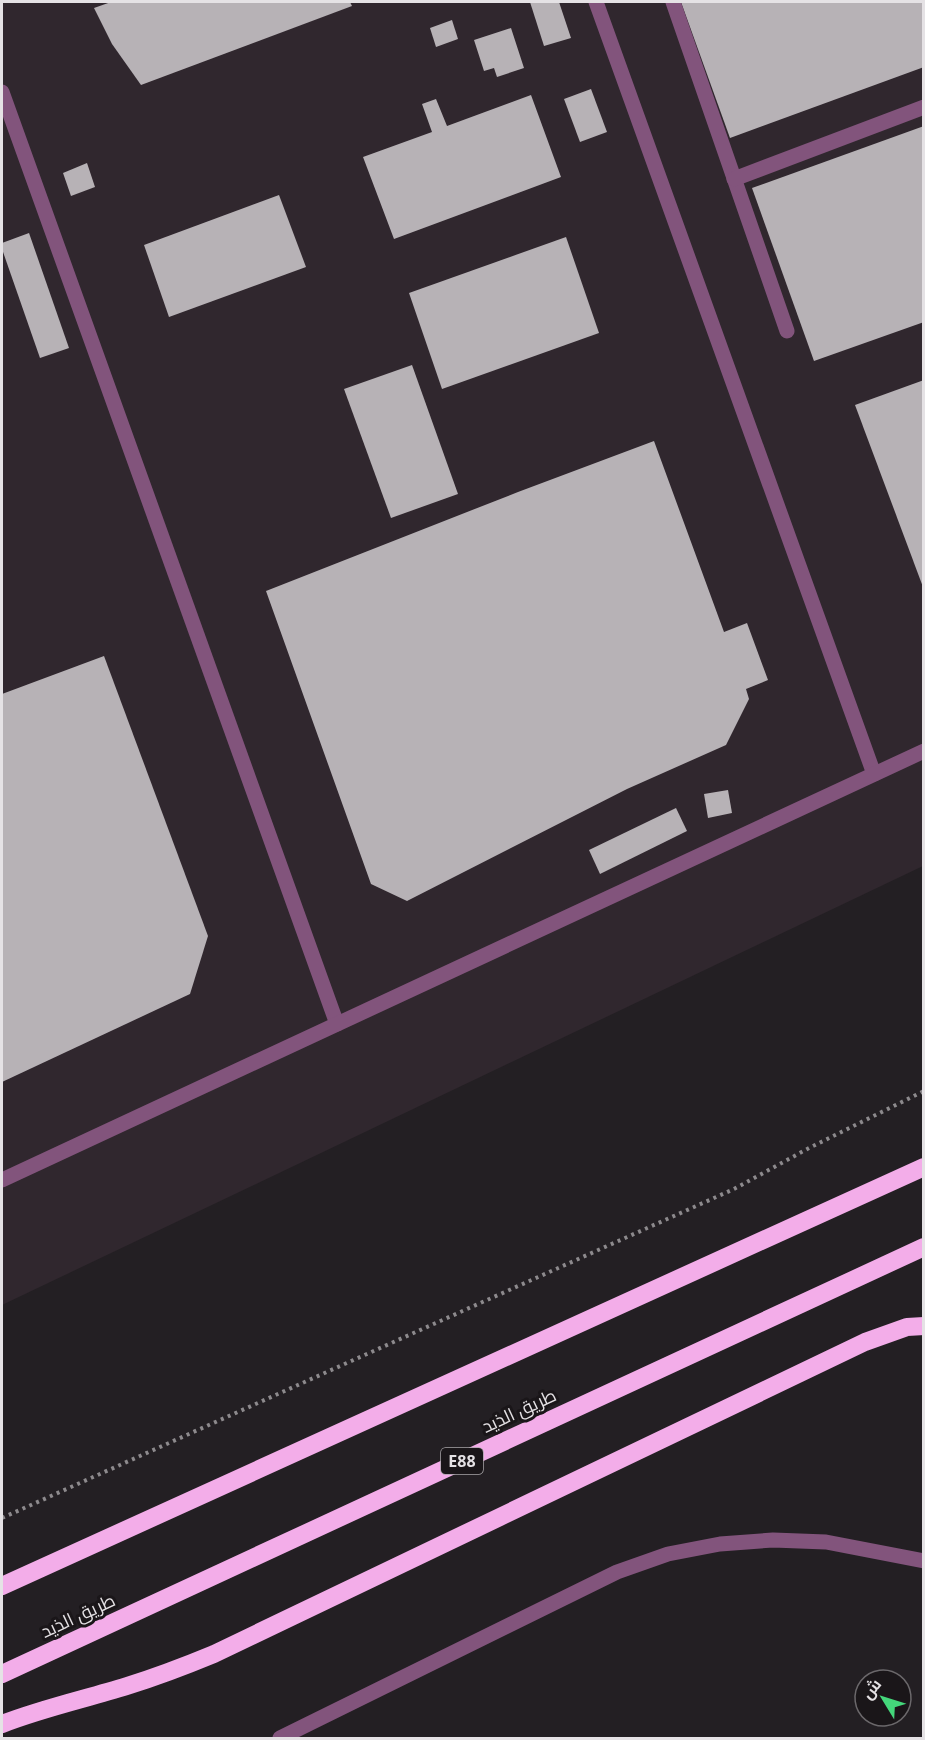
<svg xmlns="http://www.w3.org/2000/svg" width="925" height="1740" viewBox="0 0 925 1740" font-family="'Noto Sans',Cairo,sans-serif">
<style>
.built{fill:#30272e}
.building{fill:#b7b2b6}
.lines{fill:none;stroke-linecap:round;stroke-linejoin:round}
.path{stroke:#8d8a8d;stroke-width:4;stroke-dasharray:3 4.5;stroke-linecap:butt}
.service{stroke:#82547c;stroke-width:15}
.tertiary{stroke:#82547c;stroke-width:15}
.motorway{stroke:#f3ade9;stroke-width:18}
.labels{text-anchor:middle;stroke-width:6;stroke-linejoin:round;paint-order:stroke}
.shield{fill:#1a1619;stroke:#a8a5a8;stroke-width:1.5}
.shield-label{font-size:16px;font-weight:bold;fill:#e5e2e5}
.street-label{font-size:18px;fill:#e5e2e5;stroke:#1a1619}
</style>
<rect width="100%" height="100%" fill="#231f23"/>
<polygon class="built" points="2,2 923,2 923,866 2,1305"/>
<g class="building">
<polygon points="111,2 350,2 352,6 141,85 112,44 94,8"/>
<polygon points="530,2 559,2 571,38 544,46"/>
<polygon points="681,2 924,2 924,67 730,138"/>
<polygon points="452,20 458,39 436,47 430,28"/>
<polygon points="511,28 524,68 497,77 494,68 484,71 474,40"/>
<polygon points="591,89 607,132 580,142 564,99"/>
<polygon points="531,95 561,177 394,239 363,157 432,132 422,104 436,99 447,126"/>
<polygon points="924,126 924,322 814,361 752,188"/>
<polygon points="87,163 95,187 71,196 63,173"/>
<polygon points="279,195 306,267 169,317 144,245"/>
<polygon points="29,233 69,348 40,358 2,249 2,243"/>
<polygon points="566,237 599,333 442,389 409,293"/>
<polygon points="412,365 458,494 391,518 344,389"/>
<polygon points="924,380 924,587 923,587 855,405"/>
<polygon points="654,441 724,632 747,623 768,680 746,689 749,699 726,745 627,789 407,901 371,884 266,591 518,492"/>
<polygon points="104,656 208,936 190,994 2,1082 2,694"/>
<polygon points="728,790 732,813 708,818 704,794"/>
<polygon points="676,808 687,831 600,874 589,850"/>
</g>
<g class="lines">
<polyline class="path" points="2,1518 734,1189 809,1148 924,1091"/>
<g class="service">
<polyline points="596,2 874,774"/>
<polyline points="673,2 787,331"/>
<polyline points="2,92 337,1024"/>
<polyline points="734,179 924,107"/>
<polyline points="2,1180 924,751"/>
</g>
<polyline class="tertiary" points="280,1738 617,1572 668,1554 720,1544 773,1540 826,1542 924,1561"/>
<g class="motorway">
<polyline points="2,1586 924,1167"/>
<polyline points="2,1674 924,1247"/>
<path d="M2 1724C43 1708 85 1699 127 1686 156 1677 185 1666 214 1654L865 1342 907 1327 924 1326"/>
</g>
</g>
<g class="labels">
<rect class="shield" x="441" y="1448" width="42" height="26" rx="4.5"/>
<g class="shield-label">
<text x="462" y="1467">E88</text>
</g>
<g class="street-label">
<text transform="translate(519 1411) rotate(-25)" y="6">طريق الذيد</text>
<text transform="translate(78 1616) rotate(-25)" y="6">طريق الذيد</text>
</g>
</g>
<rect width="925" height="1740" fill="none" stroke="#e5e2e5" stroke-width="6"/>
<g transform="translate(883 1698) rotate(308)"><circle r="28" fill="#1a1619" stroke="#6b686b" stroke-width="1.5"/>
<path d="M0-4.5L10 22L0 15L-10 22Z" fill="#44d77b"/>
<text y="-9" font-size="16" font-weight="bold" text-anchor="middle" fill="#e5e2e5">ش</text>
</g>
</svg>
